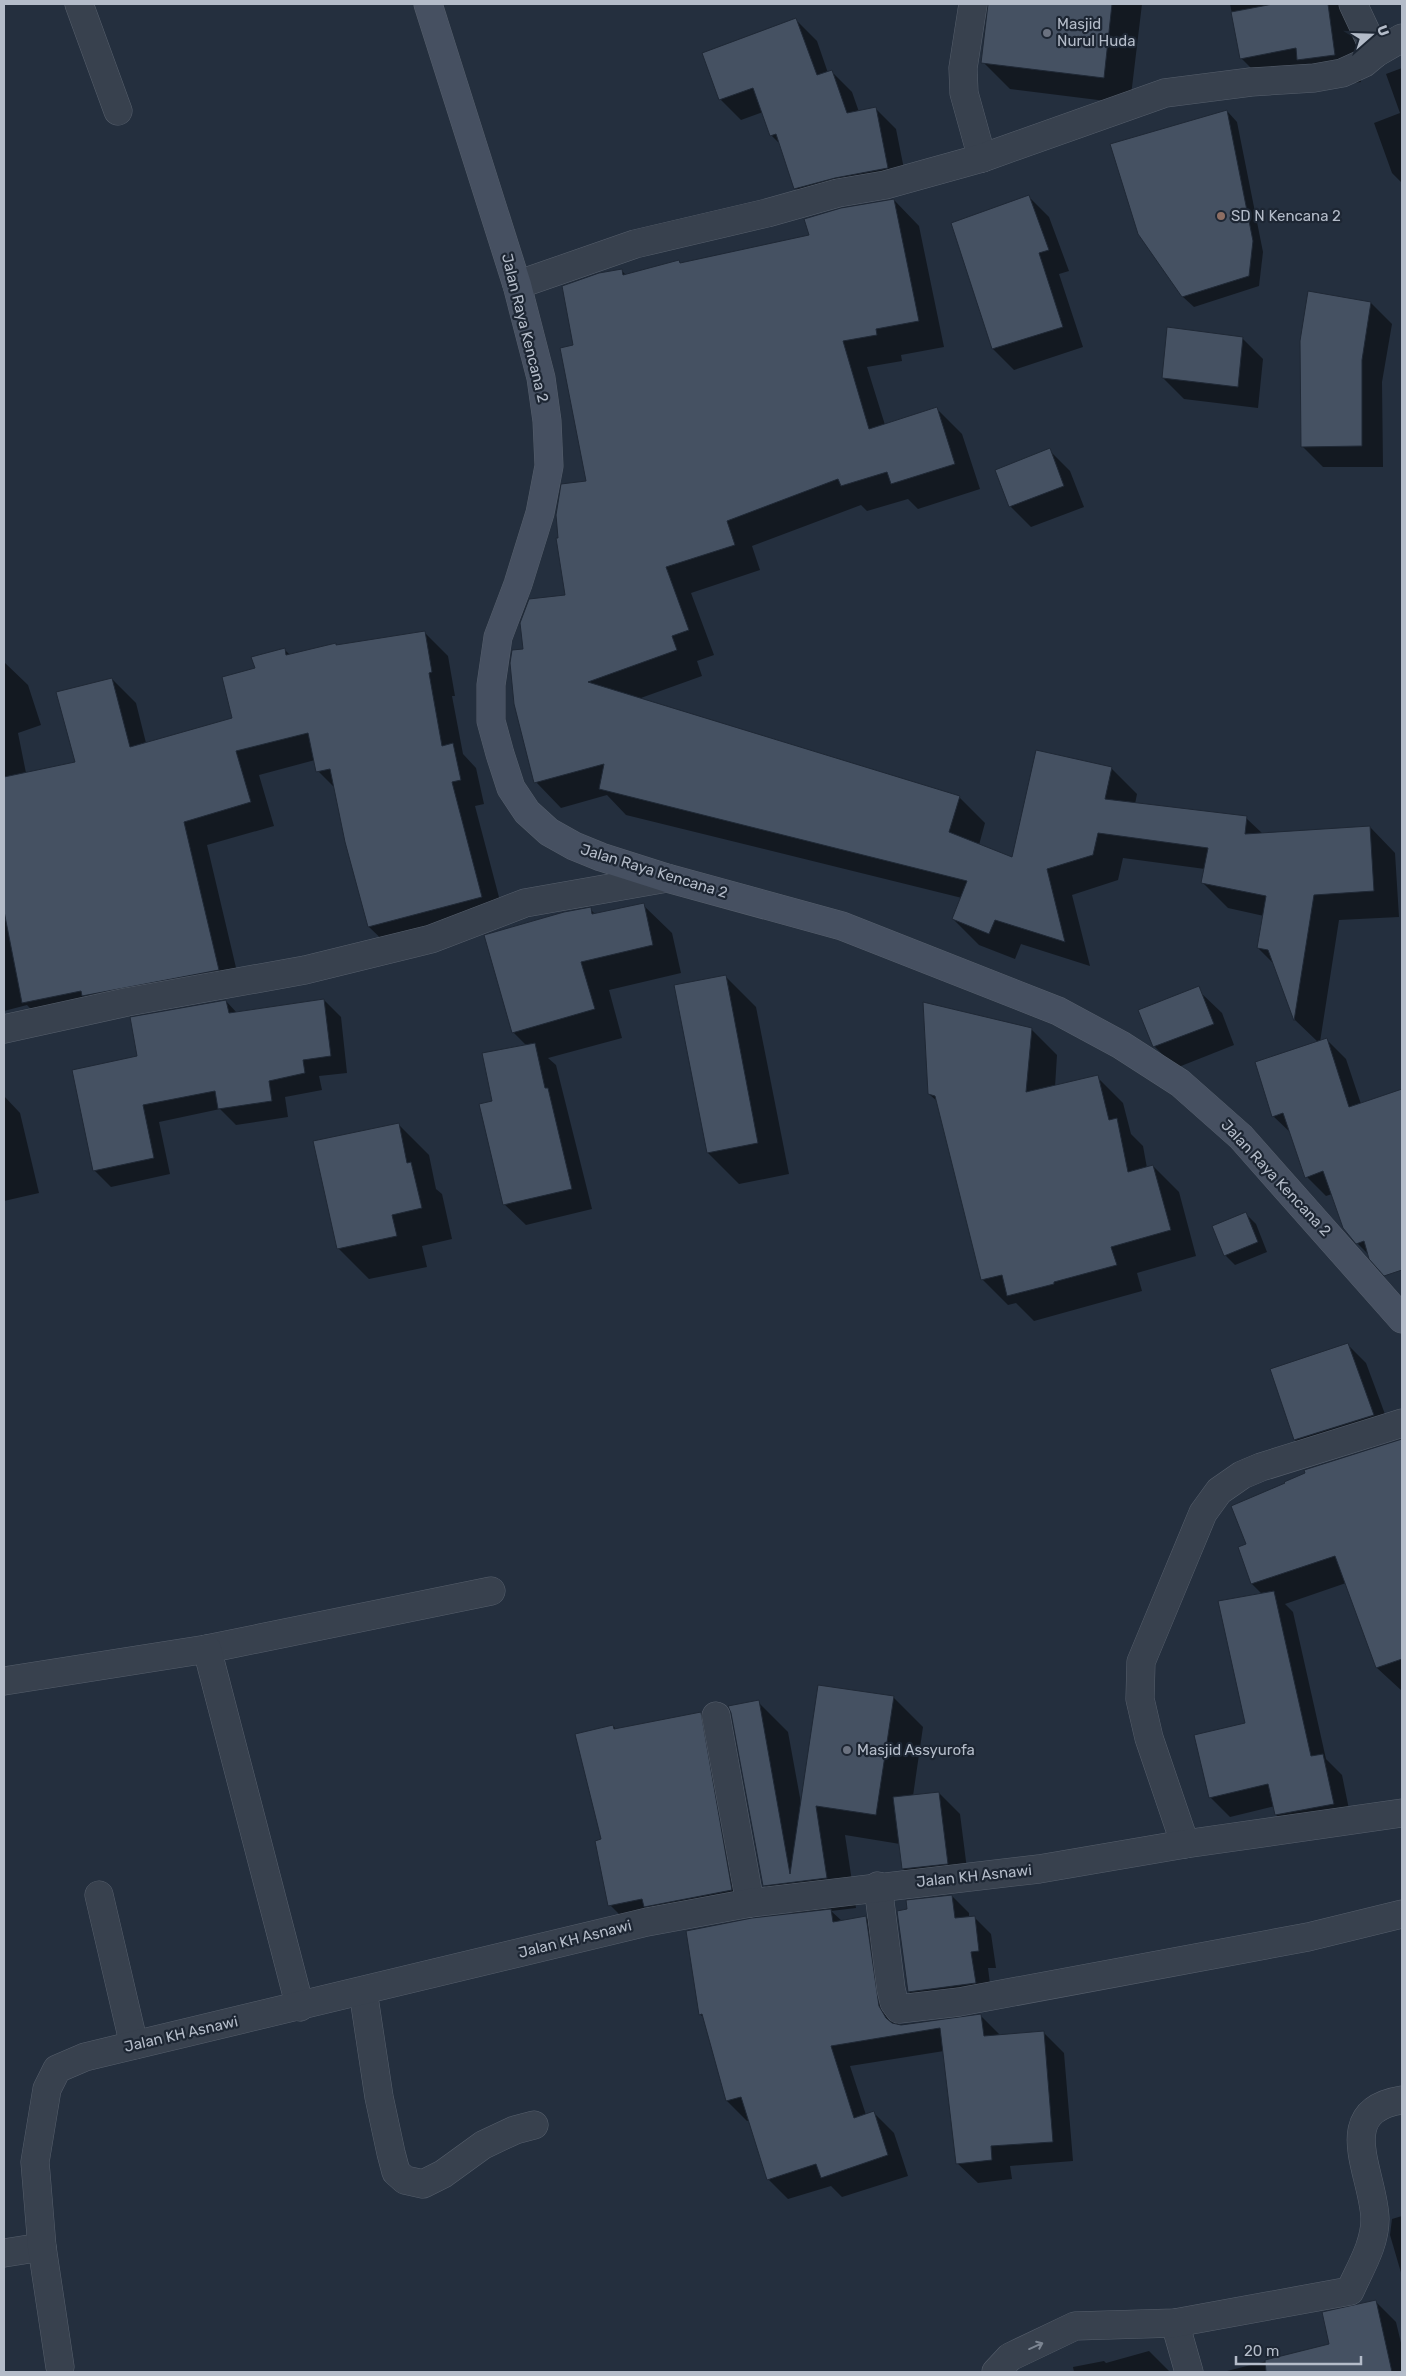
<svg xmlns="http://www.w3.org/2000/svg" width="1406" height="2376" viewBox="0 0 1406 2376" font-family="Rubik,sans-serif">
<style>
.shadow{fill:#0007}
.building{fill:#455162;stroke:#1f2835}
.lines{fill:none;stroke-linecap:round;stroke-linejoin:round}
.street-casing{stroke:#565f6c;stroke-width:29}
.secondary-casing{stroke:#565f6c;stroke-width:29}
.street{stroke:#38414e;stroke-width:28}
.secondary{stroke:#465061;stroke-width:28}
.oneway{stroke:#7c8592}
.worship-dot{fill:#6b7280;stroke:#1d2633;stroke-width:2}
.education-dot{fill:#8d6e63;stroke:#1d2633;stroke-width:2}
.labels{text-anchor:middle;stroke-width:4.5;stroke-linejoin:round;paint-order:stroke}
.poi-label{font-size:15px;fill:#b4bcc9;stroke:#1d2633;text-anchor:start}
.street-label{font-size:15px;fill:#b4bcc9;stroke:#1d2633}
</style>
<rect width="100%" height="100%" fill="#242f3e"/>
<g class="shadow">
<polygon points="989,4 1144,4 1142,4 1130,104 1010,89 983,62"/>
<polygon points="1230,4 1350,4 1361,82 1326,86 1268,85 1241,58"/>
<polygon points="796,20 817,41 828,73 831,71 852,92 859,112 875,108 896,129 908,189 816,210 795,188 781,145 771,135 763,112 741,120 720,99"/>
<polygon points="1402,68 1402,183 1392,173 1374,123 1400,113 1386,74"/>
<polygon points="1227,111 1237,122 1263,252 1259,286 1194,307 1183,297"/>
<polygon points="1028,196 1049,217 1069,271 1059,274 1083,347 1014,370 993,349"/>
<polygon points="894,200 919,226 944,347 901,355 902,361 867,367 885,425 936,408 962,434 980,489 918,509 908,499 867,511 861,505 752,546 760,570 691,593 714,655 697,661 702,676 638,699 959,797 985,823 979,845 1013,858 1111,768 1137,794 1135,804 1246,818 1263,834 1370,827 1395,853 1399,917 1339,920 1320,1042 1326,1039 1346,1059 1361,1104 1402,1093 1402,1253 1377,1263 1357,1243 1332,1194 1326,1196 1307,1177 1292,1134 1273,1116 1318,1042 1295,1020 1275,965 1258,948 1264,916 1228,908 1203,883 1205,869 1123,858 1118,880 1072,895 1090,966 1021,944 1015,959 979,945 953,919 962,898 626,815 607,795 561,808 536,782 525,650 566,596 560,539 587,482 574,346 621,270 626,275 810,236"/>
<polygon points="1371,303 1392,324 1382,382 1383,467 1323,467 1302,446"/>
<polygon points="1242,338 1263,359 1258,408 1184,399 1163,378"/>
<polygon points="1049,450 1070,471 1084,507 1031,527 1010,506"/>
<polygon points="424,632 448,656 455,696 452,696 463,754 476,768 484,804 475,806 505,920 393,950 369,927 336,789 318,771 315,760 259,775 274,826 207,845 242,993 47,1026 27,1005 4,1011 4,662 28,685 41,725 18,733 26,773 76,763 112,679 136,703 146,743 234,719 256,669 284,649 290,655"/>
<polygon points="643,905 672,933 681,973 609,990 622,1038 548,1058 556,1065 592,1209 526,1225 504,1204 493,1102 527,1046 513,1032 590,909 596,915"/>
<polygon points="725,976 756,1007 789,1174 739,1184 708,1153"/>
<polygon points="1200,992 1222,1013 1234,1045 1176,1068 1155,1047 1140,1010"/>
<polygon points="324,1000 341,1017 347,1073 319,1076 322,1090 285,1097 288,1117 236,1125 220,1109 159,1122 170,1174 111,1187 94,1170 139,1057 226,1001 237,1013"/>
<polygon points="1031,1029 1057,1055 1055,1087 1097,1077 1123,1103 1131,1134 1143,1146 1147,1168 1153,1166 1179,1192 1196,1256 1137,1273 1142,1291 1034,1321 1016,1303 1008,1305 982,1279 938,1102 929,1094"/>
<polygon points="4,1096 20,1113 39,1193 4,1201"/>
<polygon points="398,1124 429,1155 436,1189 442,1194 452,1239 422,1246 427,1267 369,1279 338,1248"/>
<polygon points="1246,1214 1256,1224 1267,1252 1235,1265 1225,1255"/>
<polygon points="1348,1345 1366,1363 1392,1433 1314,1458 1295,1440"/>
<polygon points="1402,1441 1402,1691 1377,1668 1346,1583 1285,1604 1293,1612 1326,1759 1342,1775 1352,1824 1296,1834 1276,1815 1275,1806 1230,1817 1210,1797 1246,1724 1262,1594 1252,1584 1248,1545 1307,1474 1306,1471"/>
<polygon points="893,1697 923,1727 913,1796 939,1793 960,1814 969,1885 924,1890 903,1869 900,1844 845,1835 856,1908 831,1911 842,1921 866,1917 886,1938 898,2025 980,2015 1001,2036 1043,2032 1064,2053 1073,2161 1010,2166 1012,2179 978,2183 957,2163 944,2051 850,2066 866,2115 874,2113 894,2133 908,2176 842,2197 831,2186 788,2199 768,2179 750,2120 747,2121 727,2101 705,2019 700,2014 794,1915 764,1885 758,1702 788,1732 801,1803"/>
<polygon points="701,1714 722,1735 752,1911 631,1926 610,1905 603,1840 613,1726 617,1730"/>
<polygon points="952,1896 969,1913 969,1918 974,1917 991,1934 996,1968 988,1968 992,2000 926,2009 909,1992"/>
<polygon points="1402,2216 1402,2276 1390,2235 1392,2219"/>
<polygon points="1375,2301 1396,2322 1402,2347 1402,2372 1223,2372 1331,2345"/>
<polygon points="1149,2351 1170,2372 1074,2372 1073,2367 1104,2361 1106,2363"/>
</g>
<g class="building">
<polygon points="988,4 1112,4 1104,78 981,63"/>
<polygon points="1273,4 1328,4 1335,55 1297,60 1296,48 1240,59 1231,12"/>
<polygon points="796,18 817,75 832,70 847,113 876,107 888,168 835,178 794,189 776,134 770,136 753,88 719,100 702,53"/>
<polygon points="1227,110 1253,241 1249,276 1182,297 1138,234 1110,144"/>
<polygon points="1029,195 1049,250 1039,253 1063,327 992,349 951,223"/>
<polygon points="894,199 919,321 876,329 877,335 843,341 869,429 937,407 955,464 891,484 887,472 841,486 838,479 727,521 735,545 666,567 689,630 672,636 677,650 588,682 960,796 949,832 1012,857 1036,750 1112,767 1105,799 1247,816 1245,834 1370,826 1374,891 1314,895 1294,1021 1268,950 1257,948 1266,896 1201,883 1208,848 1098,833 1093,855 1047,869 1065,942 995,920 989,934 952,919 967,881 599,789 604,764 534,783 514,704 510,663 512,650 523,649 520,623 529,599 565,595 556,538 558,538 556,515 561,484 586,481 560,348 573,345 562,286 599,273 622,269 623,275 679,260 680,263 809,235 804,219 841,208"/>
<polygon points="1308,291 1371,302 1362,360 1362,446 1301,447 1300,341"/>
<polygon points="1167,327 1243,337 1238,387 1162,378"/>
<polygon points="1050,448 1064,486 1009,507 995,470"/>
<polygon points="425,631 432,672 429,673 442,746 453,743 461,780 452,782 482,897 368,927 345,842 330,769 316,772 308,733 236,751 251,802 184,822 219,970 82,996 81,991 22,1003 4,911 4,777 75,762 56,692 112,678 130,747 232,718 222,677 255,668 251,657 285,648 286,655 336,643 336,645"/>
<polygon points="644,903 653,945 581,962 595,1009 512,1033 484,935 564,912 591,907 592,914"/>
<polygon points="726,975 758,1143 707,1153 674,985"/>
<polygon points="1199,986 1214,1024 1153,1047 1138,1010"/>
<polygon points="324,999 331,1056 303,1060 305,1073 269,1081 272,1101 218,1109 215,1091 143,1105 154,1158 93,1171 72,1070 137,1056 130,1017 226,1000 229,1013"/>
<polygon points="923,1002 1032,1028 1026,1092 1098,1075 1109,1120 1117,1118 1128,1172 1153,1165 1171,1230 1111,1247 1117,1265 1054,1282 1054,1284 1007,1296 1002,1275 981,1280 935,1096 928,1094"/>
<polygon points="1327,1038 1349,1107 1402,1089 1402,1270 1384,1276 1369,1259 1364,1241 1356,1244 1343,1228 1323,1171 1305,1178 1283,1113 1272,1117 1255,1062"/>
<polygon points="535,1043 545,1088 548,1088 572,1189 503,1205 479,1104 492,1101 482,1053"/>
<polygon points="399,1123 407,1163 411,1162 422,1208 392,1215 397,1236 337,1249 313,1141"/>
<polygon points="1246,1212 1258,1242 1224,1256 1212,1226"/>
<polygon points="1348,1343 1374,1415 1294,1440 1270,1369"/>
<polygon points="1402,1439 1402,1659 1376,1668 1335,1556 1251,1584 1238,1547 1246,1544 1231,1506 1285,1483 1284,1482 1305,1473 1304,1470"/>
<polygon points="1274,1591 1311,1756 1323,1754 1334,1804 1275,1815 1268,1784 1209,1798 1194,1735 1245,1723 1218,1601"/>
<polygon points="818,1685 894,1696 876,1815 816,1806 827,1878 763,1886 731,1713 728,1706 759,1700 790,1874"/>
<polygon points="701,1712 732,1890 644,1907 642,1899 608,1906 595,1841 601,1839 575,1734 613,1725 614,1729"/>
<polygon points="939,1792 948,1864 902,1869 893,1797"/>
<polygon points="952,1895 955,1918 975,1916 979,1951 971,1952 976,1983 908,1992 897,1911 907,1909 906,1900"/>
<polygon points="831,1909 833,1922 866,1916 879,2006 886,2018 892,2023 901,2025 981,2014 984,2036 1044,2031 1053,2142 991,2146 992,2160 956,2164 940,2028 831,2046 854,2118 874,2111 888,2155 821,2178 816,2164 767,2180 741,2097 726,2101 702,2014 699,2015 686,1931 752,1918"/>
<polygon points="1376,2300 1392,2372 1266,2372 1265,2360 1329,2344 1322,2312"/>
</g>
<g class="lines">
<defs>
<g id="street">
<polyline points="79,4 118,111"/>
<polyline points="973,4 963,68 964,93 982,158"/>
<polyline points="1353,4 1376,53"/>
<polyline points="517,285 635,244 767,213 838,193 885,185 982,158 1165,93 1251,82 1314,78 1342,73 1364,63 1376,53 1402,38"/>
<polyline points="4,1029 127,1002 305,970 431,939 525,903 667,878"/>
<polyline points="207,1649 491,1591"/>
<polyline points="4,1681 207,1649 300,2007"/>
<polyline points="716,1716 750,1903"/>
<polyline points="1185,1844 1149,1738 1140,1699 1141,1662 1203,1513 1219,1491 1242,1475 1261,1467 1402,1423"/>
<polyline points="878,1886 891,1989 894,2002 899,2009 959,2002 1308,1937 1402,1914"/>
<polyline points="99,1895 134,2045"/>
<polyline points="363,1991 379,2097 391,2153 396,2172 405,2180 423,2184 443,2174 483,2145 515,2130 534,2125"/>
<polyline points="4,2253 42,2247"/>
<polyline points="1175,2323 1189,2372"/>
<polyline points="60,2367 42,2247 35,2162 47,2089 57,2069 85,2057 647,1922 750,1903 1039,1869 1185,1844 1402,1813"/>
<path d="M996 2372 1010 2357 1075 2326 1175 2323 1350 2291C1360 2268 1375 2245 1375 2219 1374 2174 1331 2111 1402 2100"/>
</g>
<polyline id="secondary" points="428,4 517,285 541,378 547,421 549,466 540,513 518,584 498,637 491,685 491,721 500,754 511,788 527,812 549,832 574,846 601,857 667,878 842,926 1058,1011 1121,1045 1180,1083 1241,1137 1402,1319"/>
</defs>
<use href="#street" class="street-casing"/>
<use href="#secondary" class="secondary-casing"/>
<use href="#street" class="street"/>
<use href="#secondary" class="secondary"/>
</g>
<defs><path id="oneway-shaft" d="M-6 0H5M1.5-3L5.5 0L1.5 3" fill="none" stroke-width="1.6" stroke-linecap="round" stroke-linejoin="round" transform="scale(1.25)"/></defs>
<use class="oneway" href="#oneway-shaft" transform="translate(1036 2346) rotate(-24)"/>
<g class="worship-dot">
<circle cx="1047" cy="33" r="5"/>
<circle cx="847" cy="1750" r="5"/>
</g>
<circle class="education-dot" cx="1221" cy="216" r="5"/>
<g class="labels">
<g class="poi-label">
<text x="1057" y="29">Masjid<tspan x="1057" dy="17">Nurul Huda</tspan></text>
<text x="1231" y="221">SD N Kencana 2</text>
<text x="857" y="1755">Masjid Assyurofa</text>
</g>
<g class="street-label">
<text transform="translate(525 328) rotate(76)" y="5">Jalan Raya Kencana 2</text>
<text transform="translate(654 871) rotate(17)" y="5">Jalan Raya Kencana 2</text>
<text transform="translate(1276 1178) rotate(47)" y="5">Jalan Raya Kencana 2</text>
<text transform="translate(974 1876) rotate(-6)" y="5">Jalan KH Asnawi</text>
<text transform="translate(575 1939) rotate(-14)" y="5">Jalan KH Asnawi</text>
<text transform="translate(181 2034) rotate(-13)" y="5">Jalan KH Asnawi</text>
</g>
</g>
<rect width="1406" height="2376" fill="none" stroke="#b4bcc9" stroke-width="10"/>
<g transform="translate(1371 35) rotate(70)" stroke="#1d2633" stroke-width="4" paint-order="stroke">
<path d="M0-4L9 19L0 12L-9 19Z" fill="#b4bcc9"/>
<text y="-8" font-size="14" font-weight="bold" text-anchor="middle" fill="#b4bcc9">U</text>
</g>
<path d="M1236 2356v8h125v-8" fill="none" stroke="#b4bcc9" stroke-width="2.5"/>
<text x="1244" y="2356" font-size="15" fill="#b4bcc9" stroke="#1d2633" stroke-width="4" paint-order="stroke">20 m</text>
</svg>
